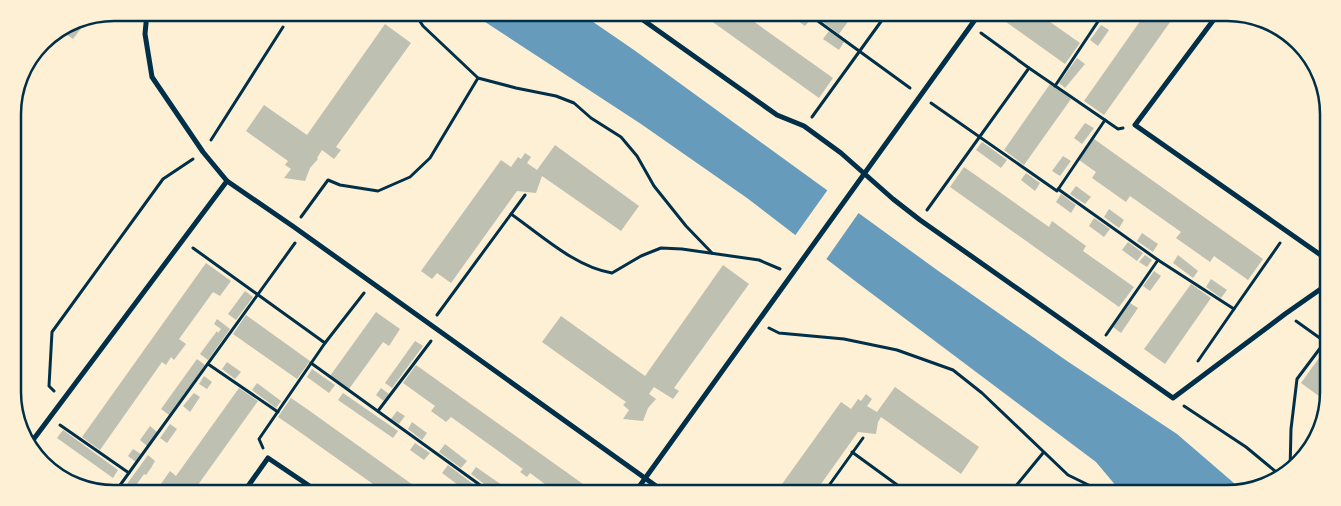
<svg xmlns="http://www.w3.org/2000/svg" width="1341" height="506" viewBox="0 0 1341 506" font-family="Mulish,sans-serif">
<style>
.water{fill:#669bbc}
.pier{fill:#fdf0d5}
.building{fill:#bec0b2}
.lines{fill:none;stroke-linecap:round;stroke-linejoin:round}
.path{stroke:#003049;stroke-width:3}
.minor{stroke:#003049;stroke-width:5}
.rim{fill:none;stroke:#003049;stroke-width:2.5}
</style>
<rect width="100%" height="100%" fill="#fdf0d5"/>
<polygon class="water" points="473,14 583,15 634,50 937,270 1067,361 1177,434 1242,490 1233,493 1122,493 1096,462 859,284 747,198 641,124"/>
<polygon class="pier" points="829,188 860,211 825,261 794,237"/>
<g class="building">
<polygon points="703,15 746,16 833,78 819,98"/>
<polygon points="791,16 807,16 811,19 805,26"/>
<polygon points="821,16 852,16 839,34 819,19"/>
<polygon points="999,17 1043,17 1080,43 1065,64"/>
<polygon points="1143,17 1173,18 1104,115 1084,101"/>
<polygon points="89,18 73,39 60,30 75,20"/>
<polygon points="385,24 411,43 336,147 341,150 334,159 322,150 317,158 318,159 310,168 305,181 284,178 291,169 285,165 288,161 246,131 264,105 307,135"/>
<polygon points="1101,25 1109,30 1098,46 1090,40"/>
<polygon points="829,31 844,42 839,50 823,39"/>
<polygon points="1077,58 1085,64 1065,88 1059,83"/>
<polygon points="1050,84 1071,99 1024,165 1004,150"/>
<polygon points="1085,123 1094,128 1082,144 1074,138"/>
<polygon points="1094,139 1263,259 1248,280 1214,256 1210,262 1176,238 1181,232 1130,196 1126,202 1092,178 1096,172 1079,160"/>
<polygon points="982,142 1007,160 1001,168 976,150"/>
<polygon points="555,145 639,206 621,231 542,176 536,193 517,191 451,283 437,273 432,279 421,271 501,160 511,167 518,157 521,159 525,153 531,157 527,163 537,170"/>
<polygon points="1063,156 1071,161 1060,176 1052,171"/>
<polygon points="964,167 1049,227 1052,221 1086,246 1083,251 1134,287 1119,307 950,187"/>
<polygon points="1026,173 1040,183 1035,191 1021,180"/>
<polygon points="1076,186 1091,197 1085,204 1070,194"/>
<polygon points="1061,194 1076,205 1071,213 1056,202"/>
<polygon points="1109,209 1124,220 1119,228 1104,217"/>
<polygon points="1094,218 1110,229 1104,237 1089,226"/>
<polygon points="1142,233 1158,244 1153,252 1137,241"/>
<polygon points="1128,242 1143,253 1137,261 1122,250"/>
<polygon points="1145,255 1152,260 1147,267 1139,262"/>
<polygon points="1178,255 1198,271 1193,278 1173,263"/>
<polygon points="206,263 231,281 220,296 213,292 179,339 186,344 174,360 171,357 166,365 162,362 100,450 82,437"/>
<polygon points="723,265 749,284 674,388 679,391 673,399 654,387 649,394 656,399 648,408 643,421 623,419 629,410 623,405 626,402 542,342 561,316 645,376"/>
<polygon points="1154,271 1161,276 1150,291 1143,286"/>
<polygon points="1211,279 1227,290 1221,298 1206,287"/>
<polygon points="1191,284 1211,298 1165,364 1144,349"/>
<polygon points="245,291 253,297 236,320 228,314"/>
<polygon points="1130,303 1138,308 1121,333 1113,327"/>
<polygon points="376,312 400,329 389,346 383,342 349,389 330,376"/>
<polygon points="246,315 310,361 297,379 233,334"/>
<polygon points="217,319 230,329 208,360 200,354 217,331 218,333 221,329 214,324"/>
<polygon points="415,341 423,346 392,388 385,383"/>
<polygon points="1324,351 1323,399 1301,383"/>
<polygon points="197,359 205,365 169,415 161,409"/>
<polygon points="227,362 241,372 235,379 222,369"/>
<polygon points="416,365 590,489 589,490 553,490 530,473 527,477 520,472 523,469 451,417 446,422 431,411 435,406 403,383"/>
<polygon points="312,369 335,385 329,393 307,377"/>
<polygon points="204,376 212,382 207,389 199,384"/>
<polygon points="257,383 281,401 276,408 252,390"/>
<polygon points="895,387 979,447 961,474 881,417 878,422 876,434 858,432 816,491 777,491 841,402 851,409 858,399 861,401 866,394 872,399 867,406 877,412"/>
<polygon points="239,388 258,401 195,489 158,488 170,471 176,476"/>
<polygon points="381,388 389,394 384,401 376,395"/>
<polygon points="194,393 200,397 190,412 183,406"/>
<polygon points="343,393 398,431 393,438 338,400"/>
<polygon points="291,398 307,409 420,490 380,489 294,428 278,417"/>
<polygon points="397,411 405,416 399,424 391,419"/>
<polygon points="412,422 427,433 422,440 408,429"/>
<polygon points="170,424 177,429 167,443 160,438"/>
<polygon points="150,426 157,432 147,446 140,440"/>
<polygon points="63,430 118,470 113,478 57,438"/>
<polygon points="415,443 430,453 424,460 410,450"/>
<polygon points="445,444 467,461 461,468 439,452"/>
<polygon points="133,449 141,454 136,462 128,456"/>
<polygon points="148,455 155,461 151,468 146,475 144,474 134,488 124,488"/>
<polygon points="42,459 67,477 66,478 41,461"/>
<polygon points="448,465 477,487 475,490 465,490 442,473"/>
<polygon points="476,467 499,483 508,490 492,490 471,474"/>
</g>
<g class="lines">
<g class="path">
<polyline points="415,14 423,26 478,78 516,88 556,96 574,103 591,118 621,137 637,156 654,186 686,226 712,253"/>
<polyline points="811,16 910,88"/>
<polyline points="1029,68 1118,129 1123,128"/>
<polyline points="1055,86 1101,17"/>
<polyline points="931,103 1057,191 1105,120"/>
<polyline points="812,117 885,16"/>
<polyline points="211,140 283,27"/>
<polyline points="1058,189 1158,260 1234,309 1280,243"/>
<polyline points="927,210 1029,68 981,33"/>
<path d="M511 214C541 235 575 267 612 273L641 256 661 248 682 249 759 260 780 269"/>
<polyline points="301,217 328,180 340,185 378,191 410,177 430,158 478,78"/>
<polyline points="193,248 325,343 364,293"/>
<polyline points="437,315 525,195"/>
<polyline points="1296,321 1324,341"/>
<polyline points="769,328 779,333 844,339 897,350 953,370 982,393 1068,475 1105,493"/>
<polyline points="1106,335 1158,260"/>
<polyline points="1198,361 1234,309"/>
<polyline points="311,363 487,490"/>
<polyline points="208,364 278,412"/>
<polyline points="54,391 49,386 52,332 163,179 193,159"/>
<polyline points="1184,406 1246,447 1281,476"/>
<polyline points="378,411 431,341"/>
<polyline points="60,425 129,473"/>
<polyline points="263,448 259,439 325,343"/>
<polyline points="852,452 900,487 913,492"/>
<polyline points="1290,471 1291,429 1297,379 1324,343"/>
<polyline points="118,488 295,243"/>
<polyline points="825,491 863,438"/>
<polyline points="1011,492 1043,453"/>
</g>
<g class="minor">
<polyline points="636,15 777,115 804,126 841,153 893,199 920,220 1173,398 1285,314 1325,286"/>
<polyline points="1215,18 1135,125 1325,258"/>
<polyline points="227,181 294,227 663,491"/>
<polyline points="30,444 227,181 203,152 152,77 145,34 147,13"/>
<polyline points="246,489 268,458 314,489"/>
<polyline points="636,491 977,17"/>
</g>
</g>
<path d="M0 0H1341V506H0ZM114 21H1227A93 93 0 0 1 1320 114V392A93 93 0 0 1 1227 485H114A93 93 0 0 1 21 392V114A93 93 0 0 1 114 21Z" fill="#fdf0d5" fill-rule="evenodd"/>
<path class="rim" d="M114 21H1227A93 93 0 0 1 1320 114V392A93 93 0 0 1 1227 485H114A93 93 0 0 1 21 392V114A93 93 0 0 1 114 21Z"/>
</svg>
